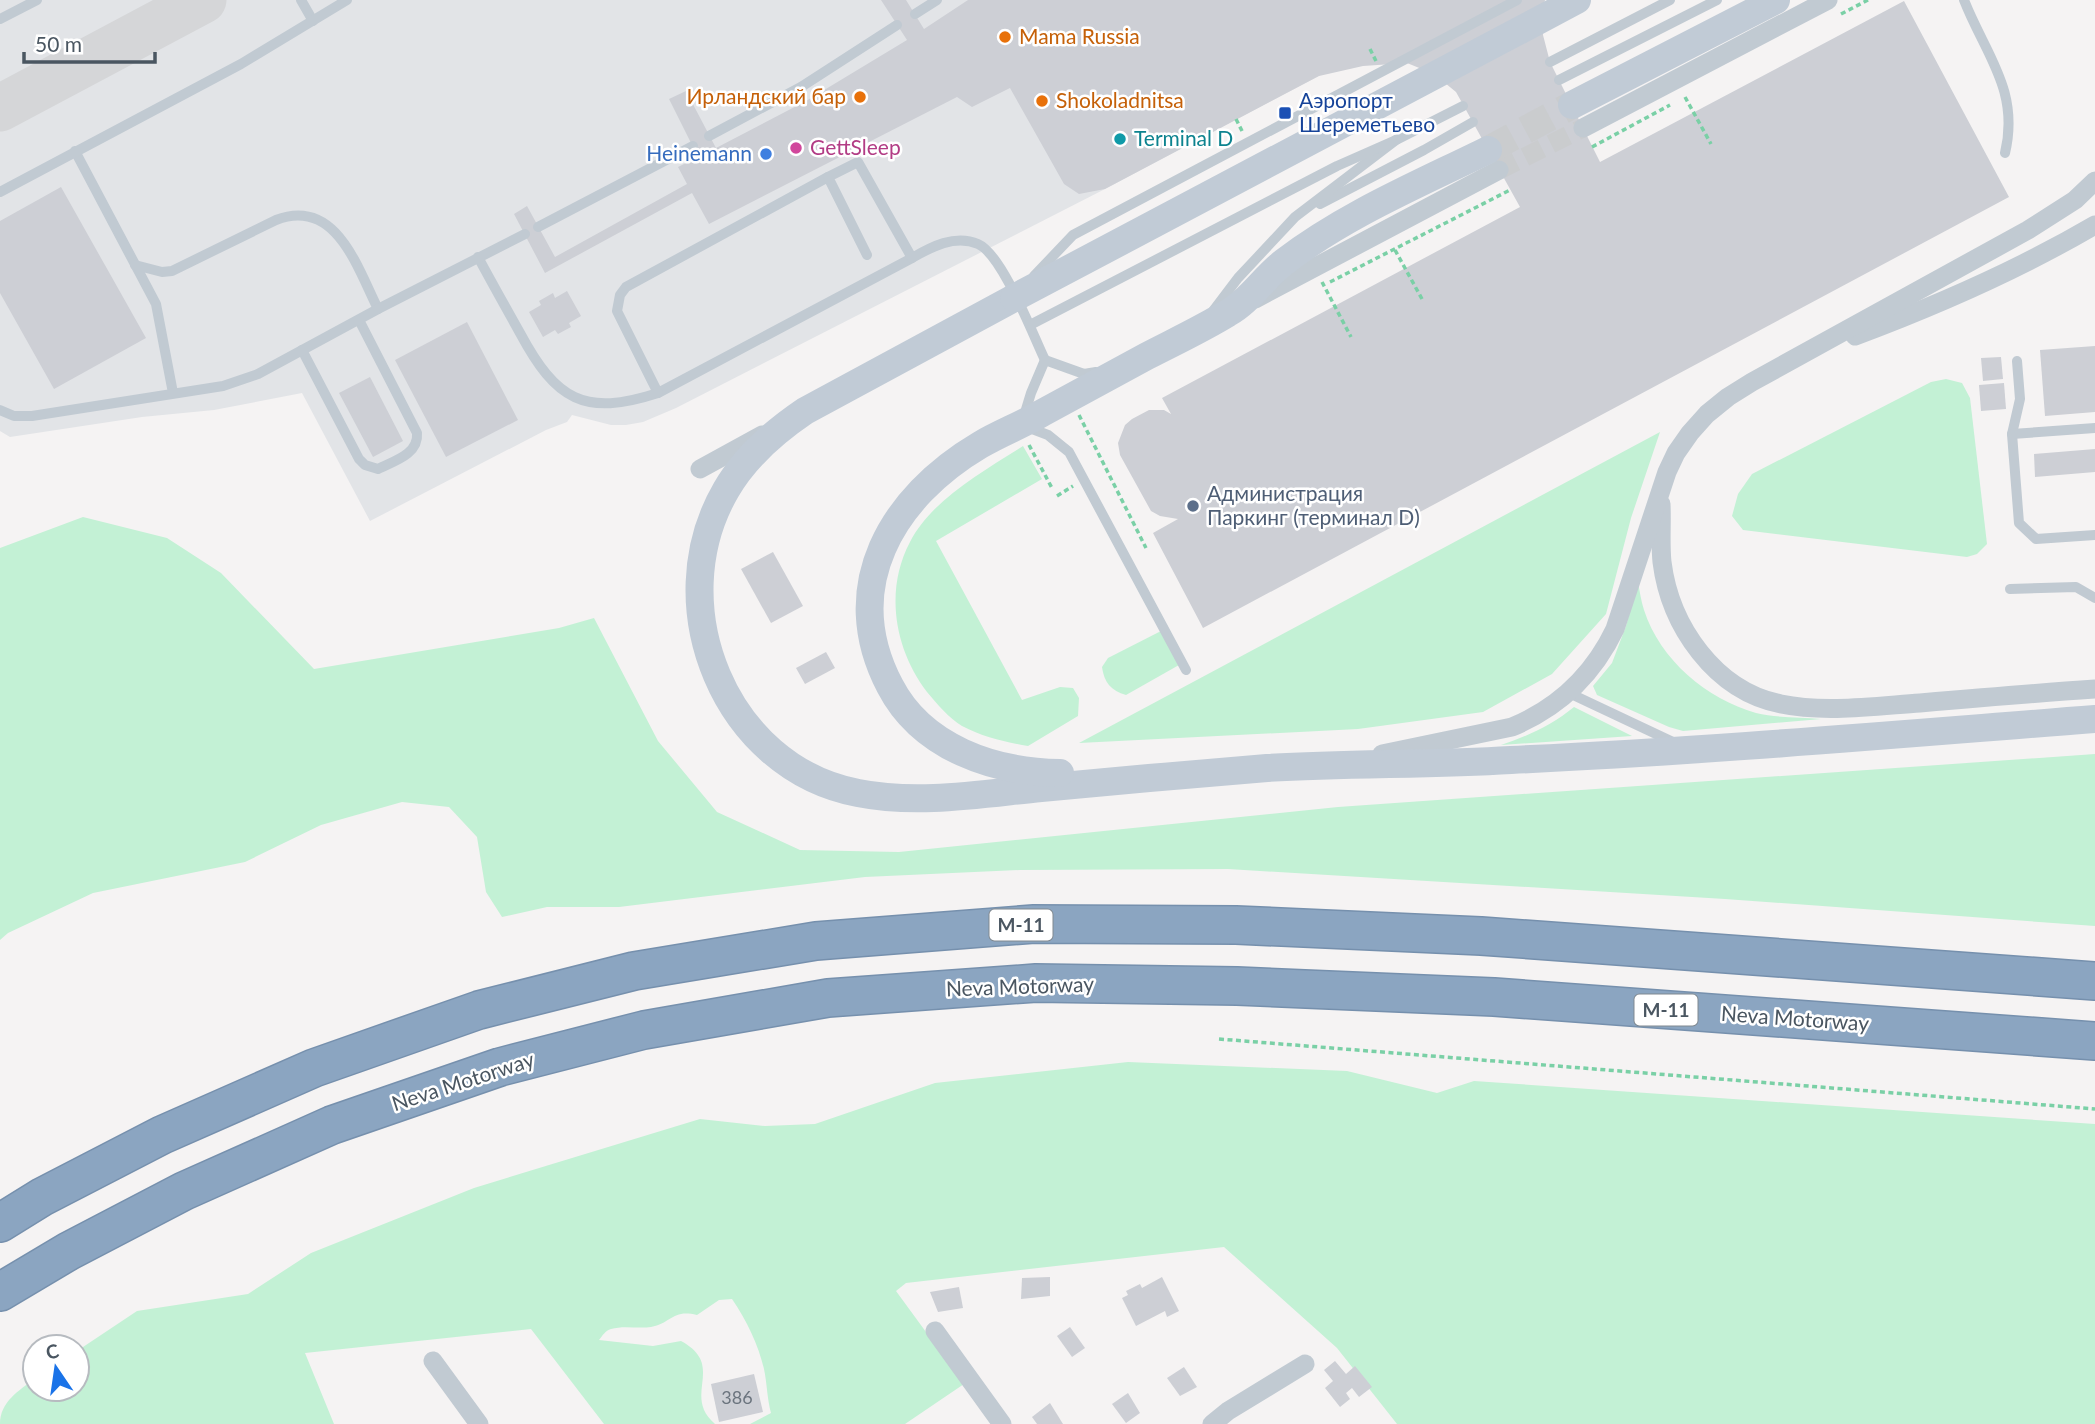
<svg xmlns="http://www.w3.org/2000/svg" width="2095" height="1424" viewBox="0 0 2095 1424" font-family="Lato,sans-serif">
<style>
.airport{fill:#e2e4e7}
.green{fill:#c3f1d5}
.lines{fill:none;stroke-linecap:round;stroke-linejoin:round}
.taxiway{stroke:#d5d6d8;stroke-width:47}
.building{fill:#cdcfd5}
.street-tunnel{stroke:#caccce;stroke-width:19;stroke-dasharray:19 10;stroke-linecap:butt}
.secondary-tunnel{stroke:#caccce;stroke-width:28;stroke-dasharray:28 14;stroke-linecap:butt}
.highway-casing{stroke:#7690ad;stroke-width:40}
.path{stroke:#7ad0a6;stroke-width:3.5;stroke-dasharray:5 3.5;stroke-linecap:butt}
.lane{stroke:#c1cad2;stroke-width:10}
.street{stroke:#c1cad2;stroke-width:19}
.secondary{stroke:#c1cbd6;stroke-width:28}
.highway{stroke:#8ba5c1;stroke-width:37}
.lane-bridge{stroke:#c1cad2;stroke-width:10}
.secondary-bridge{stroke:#c1cbd6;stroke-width:28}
.food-dot{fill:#e8710a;stroke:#fff;stroke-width:2.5}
.transit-dot{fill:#1a4fb4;stroke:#fff;stroke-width:2.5}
.culture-dot{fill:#0f9aa8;stroke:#fff;stroke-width:2.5}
.hotel-dot{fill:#d1479c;stroke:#fff;stroke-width:2.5}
.shop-dot{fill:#3f7fe0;stroke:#fff;stroke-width:2.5}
.service-dot{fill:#5c6f8a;stroke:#fff;stroke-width:2.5}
.labels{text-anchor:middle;stroke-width:5;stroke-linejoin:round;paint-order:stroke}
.number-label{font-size:18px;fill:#6b747e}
.shield{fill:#fff;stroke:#808990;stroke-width:2}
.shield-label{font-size:19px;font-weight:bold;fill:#4a5661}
.food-label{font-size:21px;fill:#c56008;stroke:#fff;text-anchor:start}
.transit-label{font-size:21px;fill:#164399;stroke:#fff;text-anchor:start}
.culture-label{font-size:21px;fill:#0d838f;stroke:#fff;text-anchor:start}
.hotel-label{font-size:21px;fill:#b23c85;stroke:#fff;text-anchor:start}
.shop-label{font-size:21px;fill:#366cbe;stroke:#fff;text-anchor:end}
.service-label{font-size:21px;fill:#4e5e75;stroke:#fff;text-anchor:start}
.street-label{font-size:21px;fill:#4a5661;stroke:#fff}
</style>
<rect width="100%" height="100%" fill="#f5f3f3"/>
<polygon class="airport" points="0,0 1462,0 1105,189 676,408 643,422 626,425 611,425 572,415 567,422 546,430 370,521 302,393 214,410 142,417 10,437 0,431"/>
<g class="green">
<polygon points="1946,379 1962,383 1970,398 1987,544 1977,554 1967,557 1743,530 1732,516 1738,494 1752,474 1931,382"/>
<polygon points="1660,432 1631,518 1606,614 1552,674 1483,712 1358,729 1079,743"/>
<path d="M1023 446 1042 479 936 541 1022 700 1060 687 1073 688 1079 698 1078 716 1028 746C1005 742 983 737 962 726 949 718 937 704 927 692 895 650 884 591 910 542 932 499 984 471 1023 446Z"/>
<polygon points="83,517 167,538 221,573 314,669 559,628 594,618 658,741 717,812 800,850 899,852 1338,807 2095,754 2095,926 1725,899 1228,869 1020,870 865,877 619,907 547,907 502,917 486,892 477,837 449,807 402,802 321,825 245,862 93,893 8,933 0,940 0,548"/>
<path d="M1638 583C1640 592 1641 601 1644 610 1660 660 1707 699 1756 713 1777 718 1800 717 1821 719L1683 731 1669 727 1597 695 1593 686 1612 663 1626 626Z"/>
<path d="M1161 631 1179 665 1126 695C1111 691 1104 682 1102 667L1108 658Z"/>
<path d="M1574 707 1632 736 1501 745C1528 736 1552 725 1574 707Z"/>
<path d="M1128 1062 1347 1071 1437 1093 1474 1081 2095 1124V1424H1397L1337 1348 1224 1247 906 1283 896 1291 964 1384 905 1424H750L771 1413C767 1398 767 1383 764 1369 758 1344 747 1321 732 1299L719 1300 697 1315C672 1309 672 1323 651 1327 638 1329 624 1325 611 1329 605 1331 603 1335 599 1340L653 1346 681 1341C727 1366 681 1395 715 1424H604L531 1329 305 1353 334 1424H0C0 1402 19 1390 35 1379V1389H77V1351L137 1311 248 1294 311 1253 474 1188 700 1119 765 1126 815 1124 935 1083Z"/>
</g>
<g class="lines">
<polyline class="taxiway" points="0,108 203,0"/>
</g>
<g class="building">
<polygon points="881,0 906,0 924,29 968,0 1545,0 1543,9 1543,35 1550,62 1600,162 1904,1 2009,197 1203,628 1153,533 1178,519 1160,516 1151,511 1120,455 1118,443 1125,425 1132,419 1149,410 1164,410 1171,414 1162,398 1520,207 1456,92 1434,74 1407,63 1363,66 1319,76 1105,189 1079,194 1064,184 1010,88 972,107 957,97 709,224 692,193 545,273 514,214 527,206 555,257 687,184 678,167 698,157 669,99 686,91 716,148 806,101 907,40"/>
<polygon points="61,187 146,338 54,389 0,293 0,221"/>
<polygon points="567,291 581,316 569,323 571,327 558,334 555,330 543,337 529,312 541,305 539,301 553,293 555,298"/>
<polygon points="467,322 518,420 446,457 395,360"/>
<polygon points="2095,346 2095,412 2045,416 2040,350"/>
<polygon points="2001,357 2003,379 1983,381 1981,358"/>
<polygon points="370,377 403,441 373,457 339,393"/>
<polygon points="2004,383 2006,409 1981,411 1979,385"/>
<polygon points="2095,449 2095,472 2035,477 2034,454"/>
<polygon points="773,552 803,606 771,623 741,569"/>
<polygon points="826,652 835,668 805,684 796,668"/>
<polygon points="1050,1277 1050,1296 1021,1299 1022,1278"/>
<polygon points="1162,1277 1179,1311 1167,1317 1165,1311 1136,1326 1122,1298 1128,1295 1126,1291 1140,1284 1142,1288"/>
<polygon points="959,1287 963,1308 938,1312 930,1292"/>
<polygon points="1070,1327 1085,1348 1072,1357 1057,1336"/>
<polygon points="1335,1361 1346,1374 1355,1366 1372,1387 1359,1397 1352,1388 1346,1393 1350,1399 1340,1407 1325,1388 1333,1381 1324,1370"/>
<polygon points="1184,1367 1197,1387 1180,1396 1167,1378"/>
<polygon points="754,1374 763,1412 719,1422 711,1384"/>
<polygon points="1128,1393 1140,1413 1126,1423 1112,1404"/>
<polygon points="1050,1403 1063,1424 1037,1424 1032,1417"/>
</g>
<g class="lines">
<polyline class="street-tunnel" points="1499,170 1583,128"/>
<polyline class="secondary-tunnel" points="1488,150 1572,105"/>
<defs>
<g id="highway">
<polyline points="0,1223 42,1197 162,1135 314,1068 479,1010 634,971 816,941 1034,924 1236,925 1481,936 2095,981"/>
<polyline points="0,1292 69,1251 184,1191 332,1125 500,1067 644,1030 828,998 1036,983 1237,986 1494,997 2095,1041"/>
</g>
</defs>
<use href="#highway" class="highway-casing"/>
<g class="path">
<polyline points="1841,14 1868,0"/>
<polyline points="1370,49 1376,61"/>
<polyline points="1685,97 1711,144"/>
<polyline points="1236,119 1243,133"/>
<polyline points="1592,147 1670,105"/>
<polyline points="1395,250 1422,299"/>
<polyline points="1322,282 1351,337"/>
<polyline points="1330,282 1510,190"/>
<polyline points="1079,415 1146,548"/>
<polyline points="1029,445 1053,490"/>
<polyline points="1057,496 1073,486"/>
<polyline points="1219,1039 2095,1109"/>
</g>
<g class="lane">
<polyline points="301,0 313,21"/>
<path d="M1964 0C1985 54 2020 90 2005 153"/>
<polyline points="915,14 937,0"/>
<polyline points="0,19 37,0"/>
<polyline points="1550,62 1670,0"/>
<polyline points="1559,80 1717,0"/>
<polyline points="709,136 801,87 897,25"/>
<polyline points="75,151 156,304 173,393"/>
<polyline points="828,177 626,287 620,295 617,311 658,393 912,258"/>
<polyline points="0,192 241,64 347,0"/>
<polyline points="1320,204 1424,150 1473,122"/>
<polyline points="538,227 693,146"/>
<path d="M867 255 828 177 858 162 912 258C931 247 955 234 978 244 1002 254 1033 335 1045 360"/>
<path d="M478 257C492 283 506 308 520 333 556 400 584 417 658 393"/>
<path d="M135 265 162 272 172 271 276 220C336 197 357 267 378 309"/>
<polyline points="1213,311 1238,278 1295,217 1396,140 1463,106"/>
<polyline points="1030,325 1337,166 1396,140"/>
<path d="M302 350 359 459 365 465 378 469C394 461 419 454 417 433L359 320"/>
<polyline points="2017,361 2020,399 2012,434 2019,523 2036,539 2095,535"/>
<polyline points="0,410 14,416 32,416 223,386 258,374 378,309 525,234"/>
<polyline points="1024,416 1031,393 1045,360 1084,374 1096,372"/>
<polyline points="1027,427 1048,435 1069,452 1186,670"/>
<polyline points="2012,434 2095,428"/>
<polyline points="2010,589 2076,587 2095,598"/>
<polyline points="1569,693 1673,742"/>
</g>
<g class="street">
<polyline points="1583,128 1828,0"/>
<polyline points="1255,299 1499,170"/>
<path d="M1855 336C1938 305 2018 270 2095 225"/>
<polyline points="700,469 762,435"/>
<path d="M1661 504C1662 523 1660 543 1662 562 1670 626 1715 691 1781 704 1824 713 1876 706 1920 703 1978 698 2037 693 2095 689"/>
<path d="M1382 754 1512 727C1560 707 1593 675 1615 629L1667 472 1676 453 1690 433 1707 414 1728 397 1752 382 2028 230 2075 200 2095 181"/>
<polyline points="935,1331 1002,1424"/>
<polyline points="433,1361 479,1424"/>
<polyline points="1212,1424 1228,1411 1305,1364"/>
</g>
<g class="secondary">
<polyline points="1572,105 1776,0"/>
<path d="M1014 298 805 411C774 432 745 457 726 490 659 605 725 768 858 793 918 805 981 794 1041 788 1116 781 1192 774 1267 768 1348 763 1430 765 1511 760 1706 751 1901 734 2095 719"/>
<path d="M1060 773C994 772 922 748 890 686 838 587 892 497 980 445 1000 433 1022 425 1042 413 1077 394 1112 375 1147 356 1174 342 1202 329 1228 313 1250 301 1264 277 1284 262 1345 215 1419 184 1488 150"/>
</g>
<use href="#highway" class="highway"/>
<polyline class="lane-bridge" points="1034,276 1073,235 1517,0"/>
<polyline class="secondary-bridge" points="1014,298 1577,0"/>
</g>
<g class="food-dot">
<circle cx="1005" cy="37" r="7"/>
<circle cx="860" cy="97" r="7"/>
<circle cx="1042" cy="101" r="7"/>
</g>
<rect class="transit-dot" x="1278" y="106" width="14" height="14" rx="3.5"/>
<circle class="culture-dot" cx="1120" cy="139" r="7"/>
<circle class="hotel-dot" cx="796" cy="148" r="7"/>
<circle class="shop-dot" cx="766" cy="154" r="7"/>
<circle class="service-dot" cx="1193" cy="506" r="7"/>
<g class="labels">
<g class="number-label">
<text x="737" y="1404">386</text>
</g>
<g class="shield">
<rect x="989.5" y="909.5" width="63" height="31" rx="5"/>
<rect x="1634.5" y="994.5" width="63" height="31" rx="5"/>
</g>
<g class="shield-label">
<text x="1021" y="932">М-11</text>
<text x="1666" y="1017">М-11</text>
</g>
<g class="food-label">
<text x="1019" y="44">Mama Russia</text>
<text x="846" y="104" text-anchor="end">Ирландский бар</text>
<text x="1056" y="108">Shokoladnitsa</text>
</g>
<g class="transit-label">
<text x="1299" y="108">Аэропорт<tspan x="1299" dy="24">Шереметьево</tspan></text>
</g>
<g class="culture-label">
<text x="1134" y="146">Terminal D</text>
</g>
<g class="hotel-label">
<text x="810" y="155">GettSleep</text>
</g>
<g class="shop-label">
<text x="752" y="161">Heinemann</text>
</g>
<g class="service-label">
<text x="1207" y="501">Администрация<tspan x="1207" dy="24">Паркинг (терминал D)</tspan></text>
</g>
<g class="street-label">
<text transform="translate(1020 987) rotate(-2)" y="7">Neva Motorway</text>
<text transform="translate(1795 1019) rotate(4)" y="7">Neva Motorway</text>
<text transform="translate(463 1082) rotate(-18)" y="7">Neva Motorway</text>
</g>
</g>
<g transform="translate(56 1368) rotate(347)"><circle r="33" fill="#ffffff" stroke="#b7bbc0" stroke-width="2"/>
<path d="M0-5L12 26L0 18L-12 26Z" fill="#1a73e8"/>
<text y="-10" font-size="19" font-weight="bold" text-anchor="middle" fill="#4a5661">С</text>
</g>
<path d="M24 52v10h131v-10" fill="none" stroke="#4a5661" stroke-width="3.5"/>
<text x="35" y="52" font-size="21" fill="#4a5661" stroke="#ffffff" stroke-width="5" paint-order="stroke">50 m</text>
</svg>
